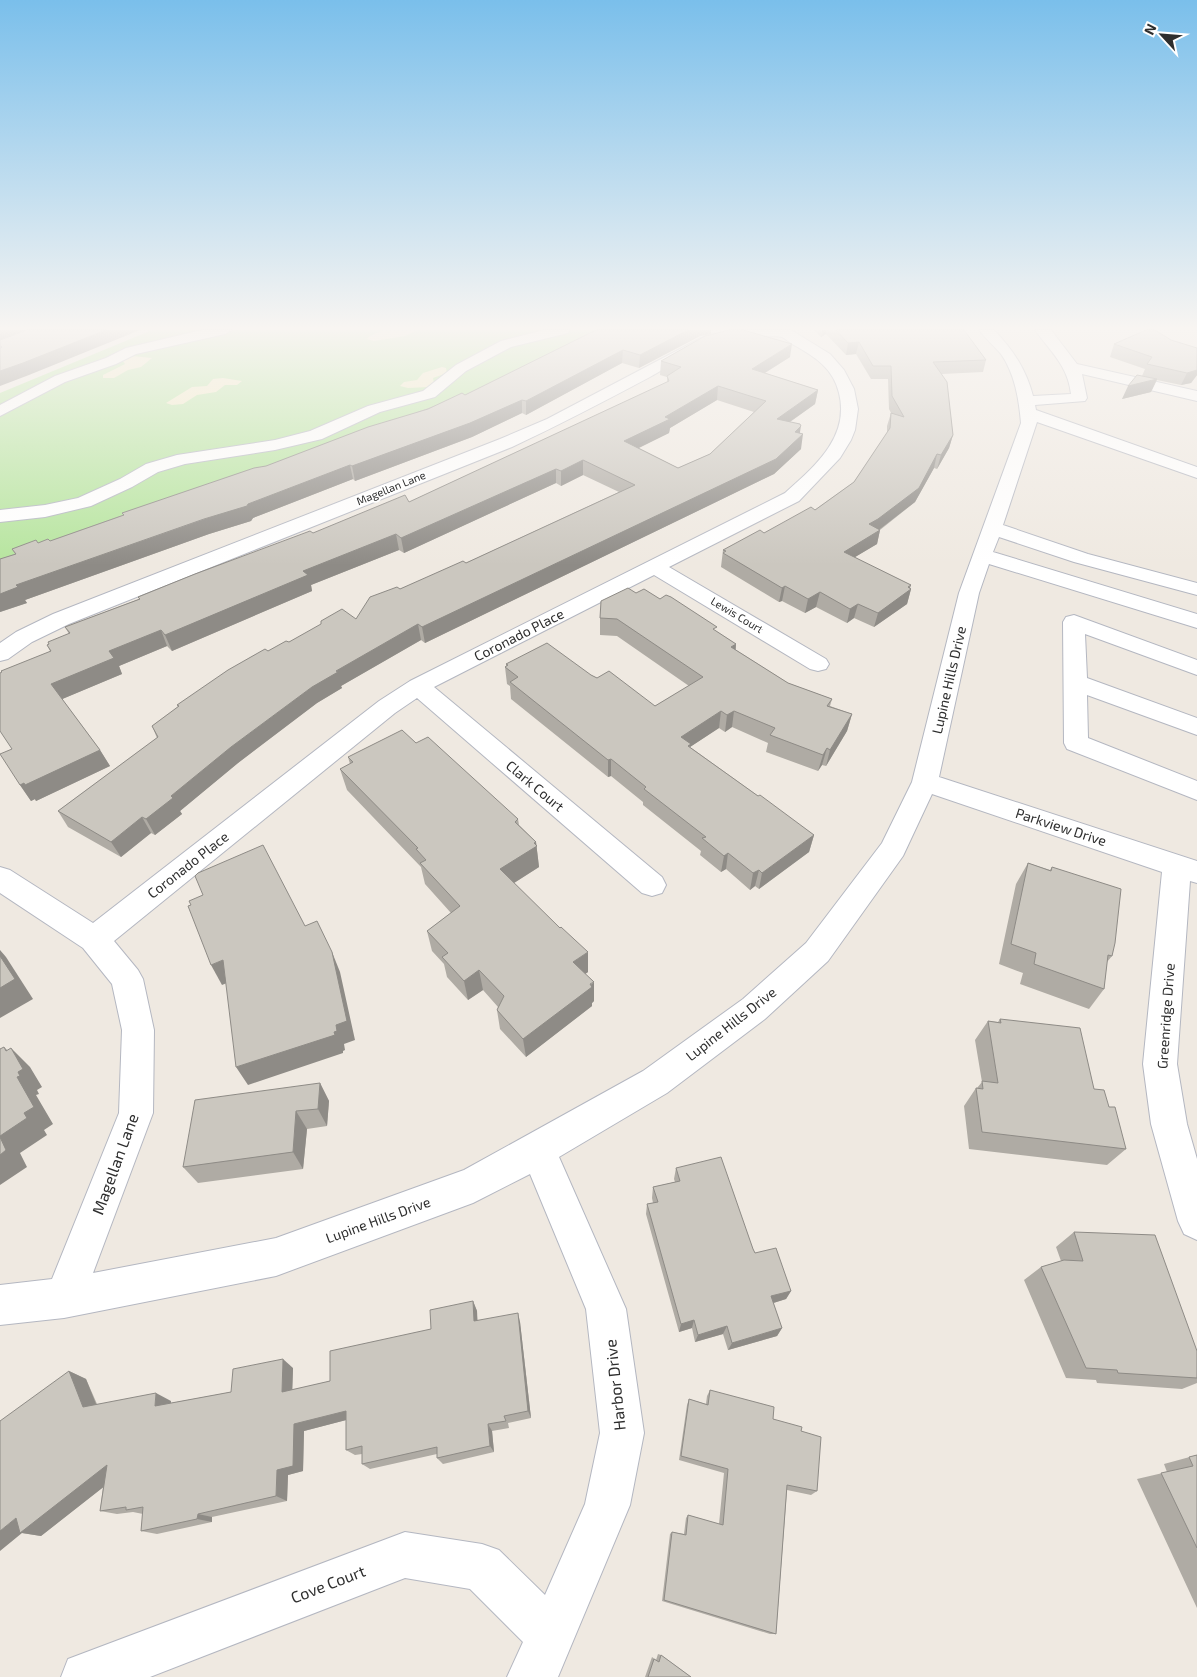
<svg xmlns="http://www.w3.org/2000/svg" width="1197" height="1677" viewBox="0 0 1197 1677" font-family="'Exo 2',sans-serif">
<style>
.green{fill:#b6e59e}
.sand{fill:#f3ecc5}
.lines{fill:none;stroke-linecap:round;stroke-linejoin:round}
.minor-casing{stroke:#b4b7c1;stroke-width:2}
.minor{fill:#fff;fill-rule:evenodd}
.wall{fill:#afaba4;fill-rule:evenodd}
.shaded-wall{fill:#8e8b86}
.building{fill:#cbc7bf;stroke:#8e8b86;fill-rule:evenodd}
.labels{text-anchor:middle;stroke-width:4;stroke-linejoin:round;paint-order:stroke}
.far-street-label{font-size:11px;fill:#2e2e2e;stroke:#fff}
.street-label{font-size:14px;fill:#2e2e2e;stroke:#fff}
.near-street-label{font-size:16px;fill:#2e2e2e;stroke:#fff}
</style>
<rect width="100%" height="100%" fill="#efe9e1"/>
<polygon class="green" points="152,330 614,330 468,401 0,568 0,393"/>
<g class="sand">
<polygon points="384,330 417,330 405,336 374,341 367,339 370,336"/>
<polygon points="132,356 152,358 141,367 128,370 114,378 103,378 103,375 125,364 122,360"/>
<polygon points="442,367 446,368 447,373 433,378 434,383 429,387 408,388 400,386 404,382 417,380 423,373"/>
<polygon points="223,378 242,381 237,385 225,385 216,392 197,395 183,404 172,405 166,403 192,387 207,386 213,379"/>
</g>
<g class="lines">
<defs>
<g id="minor">
<polygon points="202,330 232,330 225,334 136,354 116,364 65,382 0,416 0,405 55,376 106,358 126,348"/>
<polygon points="544,330 570,330 568,333 511,347 466,371 435,397 380,412 322,439 275,450 185,464 158,472 132,487 91,506 45,517 0,522 0,510 45,505 78,498 120,479 146,464 177,455 275,440 310,431 368,406 423,391 456,365 501,341"/>
<path d="M744 330H791L830 354 844 370 854 389 858 409 855 430 851 440 840 458 799 501 669 567 826 659 829 664 826 669 818 671 810 669 654 575 434 687 662 877 666 885 662 893 652 896 642 893 417 698 395 713 114 941 138 970 143 979 154 1030 153 1113 93 1273 276 1238 464 1170 643 1071 743 999 806 943 882 843 912 782 959 593 1021 423C1019 400 1015 374 1001 354 994 346 986 339 979 330H994C1013 350 1026 369 1033 396L1071 394C1068 366 1051 352 1035 330H1051L1077 364 1197 391V401L1082 374 1087 398 1085 401 1035 405 1036 410 1197 467V478L1037 422 1003 525 1088 554 1197 583V595L1074 562 999 537 993 552 1197 614V628L989 564 979 593 939 777 1197 861V883L1190 881 1177 1064 1187 1124 1197 1159V1240L1184 1234 1178 1221 1151 1124 1143 1064 1162 872 932 794 903 856 828 961 765 1019 667 1093 559 1157 626 1309 644 1433 630 1505 558 1677H507L523 1642 470 1589 405 1578 150 1677H61L68 1659 405 1532 482 1544 499 1550 545 1595 585 1504 600 1433 586 1309 530 1174 473 1203 276 1276 64 1318 0 1325V1285L52 1279 119 1113 122 1030 112 984 83 948 0 893V867L10 870 93 923 379 701 410 681 785 493C815 466 850 437 839 393 833 368 815 357 794 345 790 343 786 339 782 337 773 334 721 341 710 345 693 350 668 367 650 377 605 401 559 425 512 447L69 624 32 642 8 659 0 661V643L16 632 53 614 500 439 547 419 701 338Z"/>
<polygon points="1074,615 1197,660 1197,675 1085,634 1087,678 1197,718 1197,735 1087,695 1088,738 1197,781 1197,800 1067,749 1064,743 1063,622 1066,617"/>
</g>
</defs>
<use href="#minor" class="minor-casing"/>
<use href="#minor" class="minor"/>
</g>
<g class="wall">
<polygon points="596,330 711,334 700,336 639,368 622,363 526,415 522,413 472,437 355,481 353,479 253,518 251,521 209,534 25,600 27,603 0,612 0,559 15,554 12,549 50,541 123,515 122,513 266,466 465,395"/>
<polygon points="814,330 964,330 986,360 983,372 942,374 953,435 949,448 937,469 934,468 915,502 880,530 877,544 855,557 911,589 907,604 874,627 854,618 847,623 816,607 805,613 782,601 779,602 721,567 723,550 764,533 815,510 854,482 887,433 887,426 891,413 889,409 888,379 871,379 856,354 846,355 826,334 821,337"/>
<polygon points="1171,340 1197,348 1197,375 1191,383 1181,385 1157,380 1151,392 1122,399 1142,376 1145,369 1110,357 1114,344"/>
<path d="M790 357 765 373 818 390 815 404 790 422 800 433 801 449 774 474 425 643 421 640 341 686 342 688 317 703 238 763 180 811 182 814 155 835 151 833 121 857 68 827 58 811 157 738 152 726 178 707 177 705 268 651 289 642 356 619 400 589 466 563 619 492 583 475 561 486 556 483 404 553 399 550 311 585 312 591 172 651 167 646 119 666 122 674 62 699 100 750 110 766 36 801 35 799 31 801 20 785 12 749 50 651 47 645 69 634 65 627 139 599 138 597 313 533 409 502 667 383V377L660 375 661 361ZM717 400 754 412 710 454 678 468 639 448 669 433 670 428Z"/>
<polygon points="636,593 660,599 716,631 736,644 736,650 788,683 832,699 830,706 852,714 847,731 826,766 822,765 818,771 766,752 768,743 732,727 725,732 719,728 690,747 758,796 814,835 809,852 759,889 755,886 750,890 726,869 721,872 700,855 701,851 643,805 643,802 611,776 608,777 511,699 510,686 507,684 505,667 506,666 506,664 591,675 655,706 689,686 617,636 600,635 600,618"/>
<polygon points="416,743 518,819 519,825 536,842 539,867 514,883 588,972 585,974 594,1001 592,1003 592,1006 526,1057 500,1029 497,1010 498,1007 483,990 468,1000 447,977 444,964 432,951 427,931 451,913 425,884 421,867 347,790 340,769 350,764 348,757"/>
<polygon points="1028,863 1050,870 1052,867 1112,956 1107,962 1104,989 1089,1009 1020,984 1023,973 999,964 1016,884"/>
<polygon points="1000,1019 1094,1089 1109,1107 1126,1149 1107,1165 969,1149 964,1106 976,1088 977,1088 982,1082 975,1040 988,1021 998,1022"/>
<polygon points="320,1083 329,1101 327,1126 307,1129 303,1169 198,1183 183,1167"/>
<polygon points="676,1168 753,1249 755,1253 791,1291 786,1299 773,1303 782,1328 777,1336 728,1350 723,1334 695,1342 692,1328 679,1332 646,1214 647,1204 653,1203 652,1198 653,1187 675,1182 674,1179"/>
<polygon points="1074,1232 1197,1351 1197,1383 1182,1389 1097,1383 1096,1380 1066,1378 1024,1280 1041,1267 1061,1261 1056,1247"/>
<polygon points="473,1301 477,1311 477,1320 520,1322 531,1418 508,1423 509,1428 492,1431 494,1452 443,1464 437,1458 437,1454 370,1469 362,1464 362,1454 355,1455 346,1450 346,1420 304,1431 303,1471 288,1475 287,1501 212,1517 212,1522 157,1534 141,1531 143,1514 133,1512 117,1514 100,1511 103,1487 41,1536 22,1533 69,1371 86,1379 97,1404 171,1401 171,1403 231,1392 293,1368 292,1390 330,1381 431,1329"/>
<polygon points="710,1390 773,1419 801,1431 817,1491 811,1495 787,1490 776,1634 770,1634 662,1601 670,1534 672,1532 684,1534 686,1518 688,1515 719,1524 724,1473 679,1460 687,1405 689,1399 706,1404 707,1396"/>
<polygon points="1197,1455 1197,1608 1137,1479 1167,1472 1164,1464"/>
<polygon points="658,1654 661,1655 691,1677 645,1677 652,1657 656,1660"/>
</g>
<g class="shaded-wall">
<polygon points="0,330 28,330 0,341"/>
<polygon points="106,330 140,330 29,375 0,386 0,371"/>
<polygon points="688,330 711,330 711,334 700,336 639,368 640,355"/>
<polygon points="822,330 826,330 826,334 821,337"/>
<polygon points="859,342 856,354 846,355 848,343"/>
<polygon points="792,344 790,357 750,382 752,369"/>
<polygon points="623,350 622,363 526,415 526,401"/>
<polygon points="1197,370 1197,375 1191,383 1181,385 1187,373"/>
<polygon points="1157,379 1151,392 1122,399 1128,386"/>
<polygon points="718,386 717,400 670,428 669,433 624,455 624,441"/>
<polygon points="818,390 815,404 774,433 777,419"/>
<polygon points="522,400 522,413 472,437 355,481 352,466"/>
<polygon points="801,426 799,438 803,434 801,449 774,474 425,643 422,627 795,432"/>
<polygon points="953,435 949,448 937,469 941,455"/>
<polygon points="937,454 934,468 915,502 876,532 880,530 877,544 840,566 844,552 869,524"/>
<polygon points="583,460 583,475 561,486 561,471"/>
<polygon points="350,465 353,479 253,518 251,521 209,534 25,600 27,603 0,612 0,594 16,585 248,504"/>
<polygon points="556,469 556,483 404,553 401,538"/>
<polygon points="396,534 399,550 311,585 312,591 172,651 165,635 303,571"/>
<polygon points="911,585 909,591 911,589 907,604 874,627 878,613"/>
<polygon points="785,586 782,601 779,602 782,588"/>
<polygon points="820,592 816,607 805,613 808,599"/>
<polygon points="858,604 854,618 847,623 850,609"/>
<polygon points="418,624 421,640 341,686 342,688 317,703 238,763 180,811 182,814 155,835 146,819 171,796 231,747 312,687 336,671"/>
<polygon points="161,630 167,646 119,666 122,674 60,700 51,684 109,651"/>
<polygon points="736,644 734,660 731,647"/>
<polygon points="721,711 719,728 690,747 681,737"/>
<polygon points="734,711 732,727 725,732 727,715"/>
<polygon points="852,714 847,731 826,766 830,750"/>
<polygon points="827,748 822,765 818,771 823,755"/>
<polygon points="100,750 110,766 36,801 35,799 31,801 20,785"/>
<polygon points="611,759 611,776 608,777 608,760"/>
<polygon points="142,817 151,833 121,857 111,842"/>
<polygon points="814,835 809,852 759,889 762,873"/>
<polygon points="536,842 539,867 503,890 500,869"/>
<polygon points="728,853 726,869 721,872 724,856"/>
<polygon points="759,870 755,886 750,890 753,873"/>
<polygon points="0,950 6,957 33,999 0,1018"/>
<polygon points="332,952 340,972 355,1040 344,1044 345,1050 343,1051 343,1053 248,1085 236,1067 334,1032 336,1025"/>
<polygon points="588,952 588,972 574,982 573,962"/>
<polygon points="223,960 234,980 222,985 211,965"/>
<polygon points="479,970 483,990 468,1000 464,981"/>
<polygon points="594,982 594,1001 592,1003 592,1006 526,1057 523,1039"/>
<polygon points="4,1047 18,1061 11,1048 30,1067 42,1087 37,1090 39,1094 36,1095 53,1124 44,1130 47,1135 20,1153 27,1167 0,1185 0,1136 24,1113 17,1077 6,1051"/>
<polygon points="320,1083 329,1101 327,1126 318,1109"/>
<polygon points="296,1111 307,1129 303,1169 293,1152"/>
<polygon points="791,1291 786,1299 767,1305 771,1296"/>
<polygon points="473,1301 477,1311 478,1330 474,1321"/>
<polygon points="518,1313 520,1322 531,1418 528,1411"/>
<polygon points="694,1320 692,1328 679,1332 681,1324"/>
<polygon points="727,1326 723,1334 695,1342 698,1335"/>
<polygon points="782,1328 777,1336 728,1350 732,1343"/>
<polygon points="283,1359 293,1368 292,1400 282,1392"/>
<polygon points="69,1371 86,1379 100,1414 83,1407"/>
<polygon points="156,1393 171,1401 170,1413 155,1406"/>
<polygon points="346,1411 354,1418 304,1431 303,1471 288,1475 287,1501 276,1496 277,1470 294,1424"/>
<polygon points="488,1424 492,1431 494,1452 490,1446"/>
<polygon points="107,1465 124,1471 41,1536 22,1533 0,1551 0,1531 16,1518"/>
<polygon points="198,1514 212,1517 212,1522 197,1519"/>
</g>
<g class="building">
<polygon points="27,330 106,330 23,363 0,371 0,348 2,347 0,346 0,340"/>
<polygon points="596,330 688,330 640,355 623,350 526,401 522,400 470,423 352,466 350,465 248,504 247,506 204,519 16,585 18,587 0,594 0,559 16,554 12,549 36,540 38,543 48,539 50,541 124,515 122,513 254,468 266,466 368,427 428,409 462,393 465,395"/>
<path d="M729 330H743L792 344 752 369 818 390 777 419 800 424 801 426 795 432 803 434 776 459 422 627 418 624 336 671 338 672 312 687 231 747 171 796 173 798 146 819 142 817 111 842 58 811 158 737 152 726 179 706 177 705 228 670 265 649 268 651 286 641 289 642 321 624V621L342 609 356 619 370 597 397 587 400 589 463 561 466 563 635 485 583 460 561 471 556 469 401 538 396 534 303 571 308 575 165 635 161 630 109 651 114 658 51 684 100 750 25 785 24 783 20 785 0 754 12 749 0 731V673L2 672 1 671 51 651 47 645 49 644 48 642 70 633 65 627 140 599 138 597 195 574 310 531 313 533 405 495 409 502 669 381 667 376 681 367 661 361 705 336ZM718 386 766 401 710 454 678 468 624 441 670 419 665 417Z"/>
<polygon points="836,330 964,330 986,360 933,362 947,382 953,435 941,455 937,454 919,488 878,519 869,524 880,530 844,552 911,585 908,587 911,589 878,613 858,604 850,609 820,592 808,599 785,586 782,588 723,553 726,551 723,550 760,530 764,533 811,507 815,510 854,482 890,428 891,413 904,417 892,396 891,366 873,366 859,342 848,343"/>
<polygon points="1146,330 1155,330 1171,340 1197,348 1197,370 1187,373 1147,364 1152,357 1114,344"/>
<polygon points="1137,375 1157,379 1128,386"/>
<polygon points="628,588 636,593 644,589 660,599 666,595 671,597 717,627 713,629 736,644 731,647 788,683 832,699 827,706 852,714 830,750 827,748 823,755 770,735 775,728 734,711 727,715 721,711 681,737 691,744 688,746 758,796 760,795 814,835 762,873 759,870 753,873 728,853 724,856 702,838 706,837 644,789 646,787 611,759 608,760 510,682 518,677 505,667 508,665 506,664 547,643 591,675 597,678 609,671 655,706 703,677 617,619 600,618 601,601"/>
<polygon points="402,730 416,743 428,737 518,819 515,822 536,842 534,843 537,846 500,869 560,928 561,927 588,952 573,962 594,982 590,984 592,987 523,1039 497,1010 504,996 479,970 464,981 442,957 448,953 427,931 460,906 420,863 426,860 416,849 418,848 340,769 353,762 348,757"/>
<polygon points="263,845 305,926 317,921 332,952 347,1021 336,1025 337,1031 334,1032 335,1035 236,1067 223,960 211,965 188,906 191,905 189,901 203,895 195,876 198,873"/>
<polygon points="1028,863 1051,871 1052,867 1121,889 1115,943 1112,956 1108,955 1104,989 1034,964 1036,953 1011,944"/>
<polygon points="0,956 15,979 0,988"/>
<polygon points="1000,1019 1080,1028 1094,1089 1104,1090 1109,1107 1115,1107 1126,1149 982,1132 976,1088 983,1089 982,1081 998,1083 988,1021 1001,1023"/>
<polygon points="4,1047 6,1051 11,1048 23,1069 18,1072 20,1076 17,1077 34,1107 24,1113 27,1118 0,1136 0,1049"/>
<polygon points="320,1083 318,1109 296,1111 293,1152 183,1167 195,1100"/>
<polygon points="0,1137 6,1150 0,1155"/>
<polygon points="721,1157 753,1249 755,1253 776,1248 791,1291 771,1296 782,1328 732,1343 727,1326 698,1335 694,1320 681,1324 647,1204 658,1202 653,1187 680,1181 676,1168"/>
<polygon points="1074,1232 1155,1235 1197,1351 1197,1378 1118,1373 1117,1370 1086,1368 1041,1267 1064,1260 1083,1261"/>
<polygon points="473,1301 474,1321 518,1313 528,1411 504,1416 506,1421 488,1424 490,1446 437,1458 437,1447 362,1464 362,1446 346,1450 346,1411 294,1424 293,1466 277,1470 276,1496 198,1514 197,1519 141,1531 143,1507 126,1510 126,1507 100,1511 107,1465 20,1533 16,1518 0,1531 0,1421 69,1371 83,1407 156,1393 155,1406 231,1392 233,1369 283,1359 282,1392 330,1381 330,1351 431,1329 430,1310"/>
<polygon points="710,1390 774,1407 773,1419 802,1427 801,1431 821,1437 817,1491 787,1485 776,1634 664,1600 672,1532 686,1535 688,1515 723,1525 728,1469 681,1456 689,1399 708,1405"/>
<polygon points="1197,1455 1197,1548 1161,1473 1193,1466 1189,1457"/>
<polygon points="661,1655 691,1677 648,1677 654,1659 659,1662"/>
</g>
<linearGradient id="sky" x2="0" y2="1"><stop stop-color="#7abfeb"/><stop offset="0.58" stop-color="#f8f5f2"/><stop offset="1" stop-color="#f8f5f2" stop-opacity="0"/></linearGradient>
<rect width="1197" height="565" fill="url(#sky)"/>
<g class="labels">
<g class="far-street-label">
<text transform="translate(391 488) rotate(-22)" y="4">Magellan Lane</text>
<text transform="translate(737 615) rotate(31)" y="4">Lewis Court</text>
</g>
<g class="street-label">
<text transform="translate(519 635) rotate(-27)" y="5">Coronado Place</text>
<text transform="translate(949 680) rotate(-77)" y="5">Lupine Hills Drive</text>
<text transform="translate(535 786) rotate(40)" y="5">Clark Court</text>
<text transform="translate(1061 827) rotate(18)" y="5">Parkview Drive</text>
<text transform="translate(188 865) rotate(-38)" y="5">Coronado Place</text>
<text transform="translate(1166 1016) rotate(-86)" y="5">Greenridge Drive</text>
<text transform="translate(731 1024) rotate(-38)" y="5">Lupine Hills Drive</text>
<text transform="translate(378 1220) rotate(-20)" y="5">Lupine Hills Drive</text>
</g>
<g class="near-street-label">
<text transform="translate(115 1164) rotate(-70)" y="6">Magellan Lane</text>
<text transform="translate(615 1385) rotate(-96)" y="6">Harbor Drive</text>
<text transform="translate(328 1584) rotate(-21)" y="6">Cove Court</text>
</g>
</g>
<g transform="translate(1162 35) rotate(296)" stroke="#ffffff" stroke-width="4" paint-order="stroke">
<path d="M0-4L9 19L0 12L-9 19Z" fill="#2e2e2e"/>
<text y="-8" font-size="14" font-weight="bold" text-anchor="middle" fill="#2e2e2e">N</text>
</g>
</svg>
